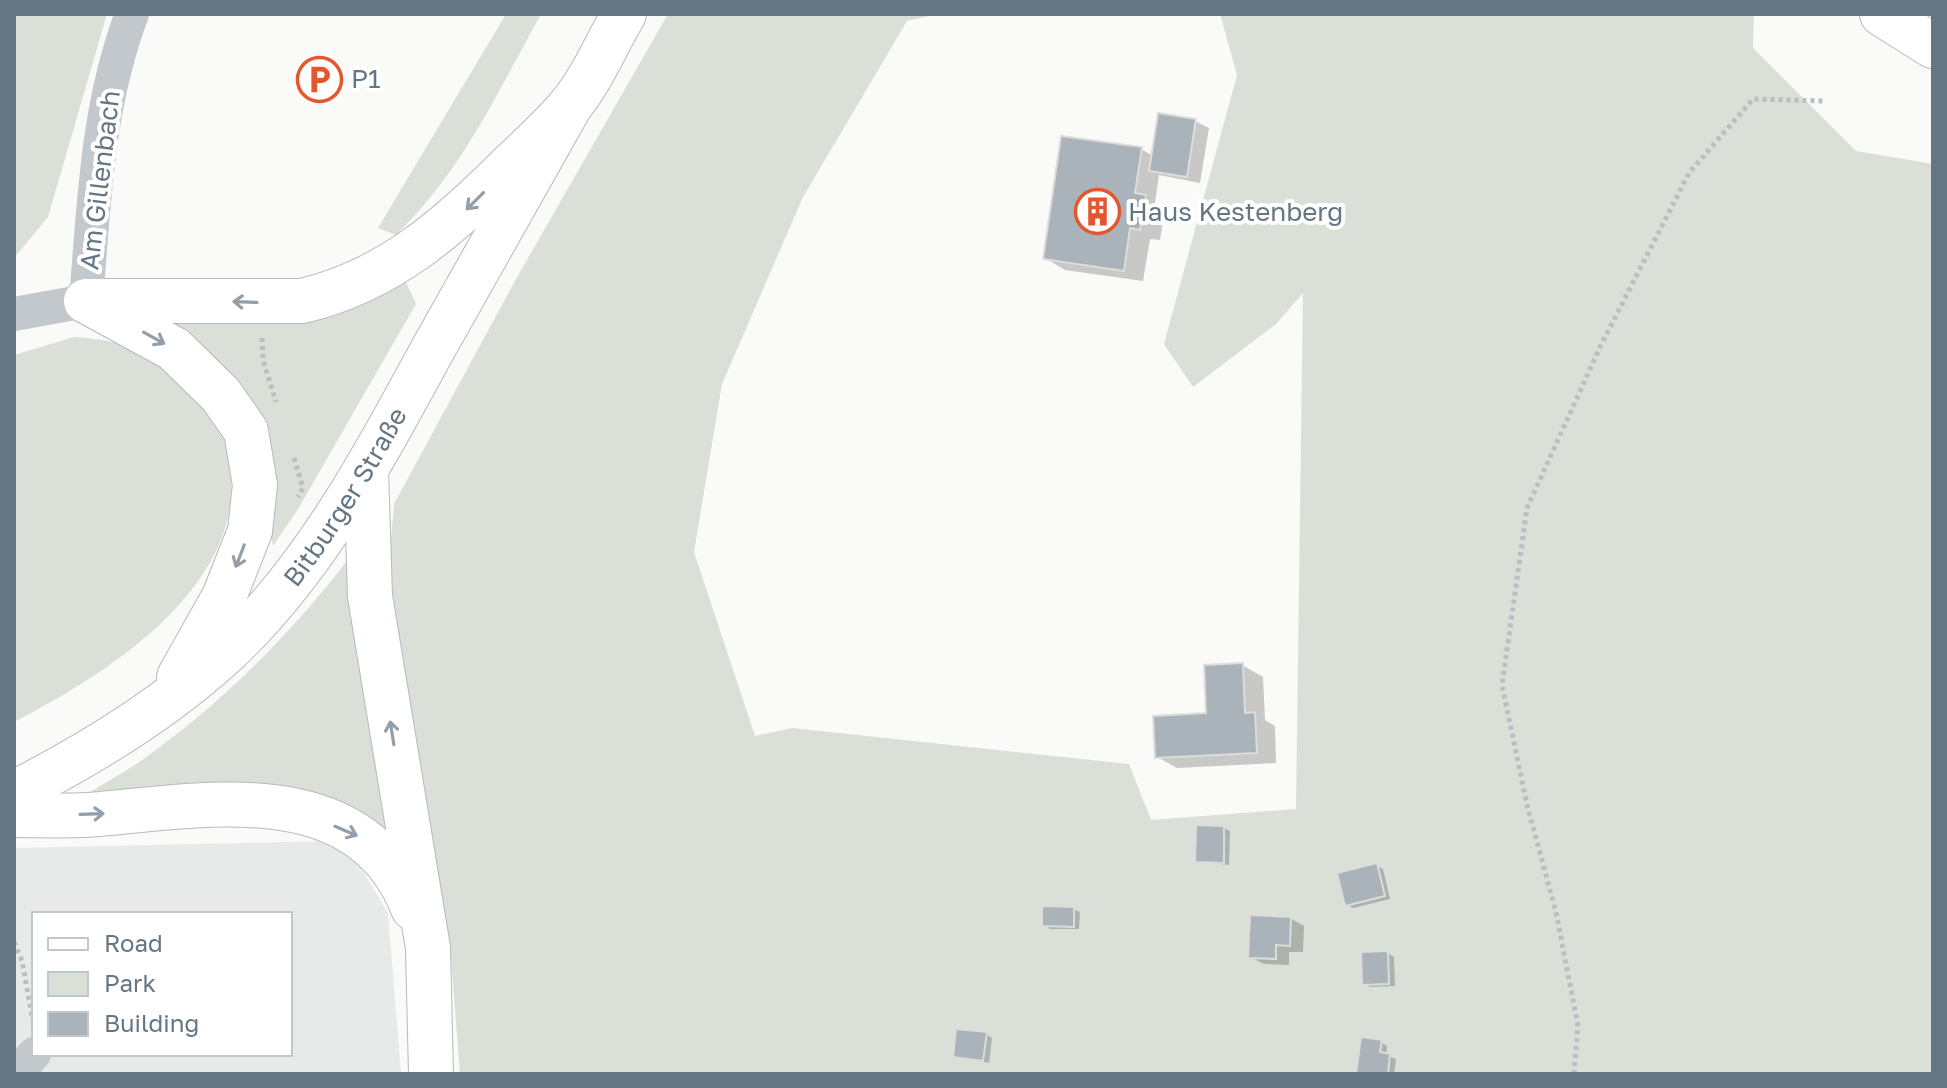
<svg xmlns="http://www.w3.org/2000/svg" width="1947" height="1088" viewBox="0 0 1947 1088" font-family="'Golos Text',sans-serif">
<style>
.built{fill:#e8e9e9;fill-rule:evenodd}
.green{fill:#dadfd7}
.shadow{fill:#0003}
.building{fill:#aab3b9;stroke:#dcdcda;stroke-width:2}
.lines{fill:none;stroke-linecap:round;stroke-linejoin:round}
.major-casing{stroke:#b5babe;stroke-width:46}
.path{stroke:#bbbfc2;stroke-width:5;stroke-dasharray:4 4;stroke-linecap:butt}
.minor{stroke:#c3c8cc;stroke-width:34}
.major{stroke:#fff;stroke-width:44}
.oneway{stroke:#939fa8}
.labels{text-anchor:middle;stroke-width:8;stroke-linejoin:round;paint-order:stroke}
.poi-label{font-size:26px;fill:#657683;stroke:#fff;text-anchor:start}
.street-label{font-size:26px;fill:#657683;stroke:#fff}
</style>
<rect width="100%" height="100%" fill="#fafaf8"/>
<path class="built" d="M331 841 359 865 388 913 401 1074H14V848ZM34 914H290V1054H34Z"/>
<g class="green">
<polygon points="14,14 107,14 48,217 14,258"/>
<path d="M506 14H541C496 95 463 169 396 235L378 228Z"/>
<polygon points="668,14 938,14 907,21 803,197 722,384 694,552 755,736 792,728 1129,764 1151,820 1296,809 1303,293 1276,324 1193,387 1164,344 1237,75 1220,14 1754,14 1753,48 1856,151 1933,164 1933,1074 460,1074 450,945 387,591 394,504 516,279"/>
<path d="M405 280 416 304 298 509 273 546C254 430 276 389 163 321Z"/>
<path d="M74 337C131 340 144 354 188 387 213 406 226 432 230 464 248 586 107 674 14 722V355Z"/>
<path d="M347 561 400 841 85 796C103 783 124 773 142 760 221 704 288 637 347 561Z"/>
</g>
<g class="shadow">
<polygon points="1195,121 1209,128 1200,183 1159,175 1155,203 1165,208 1160,240 1150,239 1143,281 1065,270 1045,258 1141,149 1153,156"/>
<polygon points="1242,665 1263,677 1265,720 1275,726 1276,763 1177,768 1157,757 1208,715"/>
<polygon points="1224,828 1230,831 1229,865 1197,861"/>
<polygon points="1376,865 1383,869 1390,899 1353,908 1347,905"/>
<polygon points="1073,909 1080,912 1079,929 1050,929 1044,925"/>
<polygon points="1290,918 1304,926 1303,952 1289,952 1289,965 1264,964 1250,957"/>
<polygon points="1388,953 1394,957 1395,986 1370,987 1364,984"/>
<polygon points="986,1034 992,1038 989,1063 955,1056"/>
<polygon points="1381,1042 1387,1046 1386,1055 1396,1059 1394,1074 1358,1074"/>
</g>
<g class="building">
<polygon points="1158,113 1196,119 1187,177 1149,171"/>
<polygon points="1061,136 1142,147 1135,193 1146,195 1140,230 1130,228 1124,271 1043,259"/>
<polygon points="1243,663 1245,713 1255,712 1257,753 1155,758 1153,716 1206,713 1204,665"/>
<polygon points="1196,825 1224,826 1224,863 1195,862"/>
<polygon points="1377,863 1385,896 1345,906 1337,873"/>
<polygon points="1042,906 1074,907 1074,927 1042,926"/>
<polygon points="1250,915 1291,917 1290,946 1276,945 1276,959 1248,958"/>
<polygon points="1388,951 1389,984 1362,985 1361,952"/>
<polygon points="956,1029 987,1032 983,1061 953,1057"/>
<polygon points="1361,1037 1382,1040 1380,1052 1390,1054 1388,1074 1356,1074"/>
</g>
<g class="lines">
<defs>
<g id="major">
<polyline points="1882,14 1933,46"/>
<path d="M86 301H302C389 281 450 226 512 164 531 146 551 128 568 108 591 82 606 44 624 14"/>
<polyline points="88,302 174,349 221,395 246,431 255,485 250,531 224,597 179,677"/>
<polyline points="366,469 370,596 428,948 431,1074"/>
<path id="s1" d="M14 793C89 755 163 710 225 653 315 570 375 455 433 349 478 268 524 187 570 106"/>
<path d="M14 815C43 815 72 817 100 814 211 804 362 776 413 908"/>
</g>
</defs>
<use href="#major" class="major-casing"/>
<g class="path">
<polyline points="262,338 263,360 276,402"/>
<polyline points="294,458 303,488 298,497"/>
<polyline points="14,942 22,961 33,1021"/>
<polyline points="1574,1074 1578,1026 1556,912 1527,805 1502,685 1527,508 1601,345 1689,173 1753,99 1824,101"/>
</g>
<g class="minor">
<path d="M14 314 86 301C94 203 97 106 132 14"/>
<polyline points="16,1074 34,1054"/>
</g>
<use href="#major" class="major"/>
</g>
<defs><path id="oneway-shaft" d="M-6 0H5M1.5-3L5.5 0L1.5 3" fill="none" stroke-width="1.6" stroke-linecap="round" stroke-linejoin="round" transform="scale(2)"/></defs>
<g class="oneway">
<use href="#oneway-shaft" transform="translate(475 201) rotate(135)"/>
<use href="#oneway-shaft" transform="translate(245 302) rotate(-178)"/>
<use href="#oneway-shaft" transform="translate(154 338) rotate(29)"/>
<use href="#oneway-shaft" transform="translate(240 556) rotate(111)"/>
<use href="#oneway-shaft" transform="translate(392 733) rotate(-99)"/>
<use href="#oneway-shaft" transform="translate(92 814) rotate(-2)"/>
<use href="#oneway-shaft" transform="translate(346 831) rotate(23)"/>
</g>
<defs>
<symbol id="parking-ring" viewBox="-11 -11 22 22"><circle r="9.5" fill="#fff" stroke="#e4572e" stroke-width="1.5"/><path d="M-3.5-5.5H1a3.5 3.5 0 0 1 0 7H-1V5.5H-3.5ZM-1-3.4V-.6H.8a1.4 1.4 0 0 0 0-2.8Z" fill="#e4572e"/></symbol>
<symbol id="building-ring" viewBox="-11 -11 22 22"><circle r="9.5" fill="#fff" stroke="#e4572e" stroke-width="1.5"/><path d="M-4-6H4V6H1V3H-1V6H-4ZM-2.5-4.3h1.7v1.8h-1.7ZM.8-4.3h1.7v1.8H.8ZM-2.5-1h1.7V.8h-1.7ZM.8-1h1.7V.8H.8Z" fill="#e4572e"/></symbol>
</defs>
<g fill-rule="evenodd">
<use href="#parking-ring" x="294" y="54" width="51" height="51"/>
<use href="#building-ring" x="1072" y="186" width="51" height="51"/>
</g>
<g class="labels">
<g class="poi-label">
<text x="351" y="88">P1</text>
<text x="1128" y="221">Haus Kestenberg</text>
</g>
<g class="street-label">
<text transform="translate(100 180) rotate(-83)" y="9">Am Gillenbach</text>
<text dy="9" stroke="none"><textPath href="#s1" startOffset="452">Bitburger Straße</textPath></text>
</g>
</g>
<rect width="1947" height="1088" fill="none" stroke="#657683" stroke-width="32"/>
<rect x="32" y="912" width="260" height="144" fill="#ffffff" stroke="#c1c8cd" stroke-width="2"/>
<rect x="48" y="938" width="40" height="12" fill="#ffffff" stroke="#c1c8cd" stroke-width="2"/>
<text x="104" y="952" font-size="24" fill="#657683">Road</text>
<rect x="48" y="972" width="40" height="24" fill="#dadfd7" stroke="#c1c8cd" stroke-width="2"/>
<text x="104" y="992" font-size="24" fill="#657683">Park</text>
<rect x="48" y="1012" width="40" height="24" fill="#aab3b9" stroke="#c1c8cd" stroke-width="2"/>
<text x="104" y="1032" font-size="24" fill="#657683">Building</text>
</svg>
